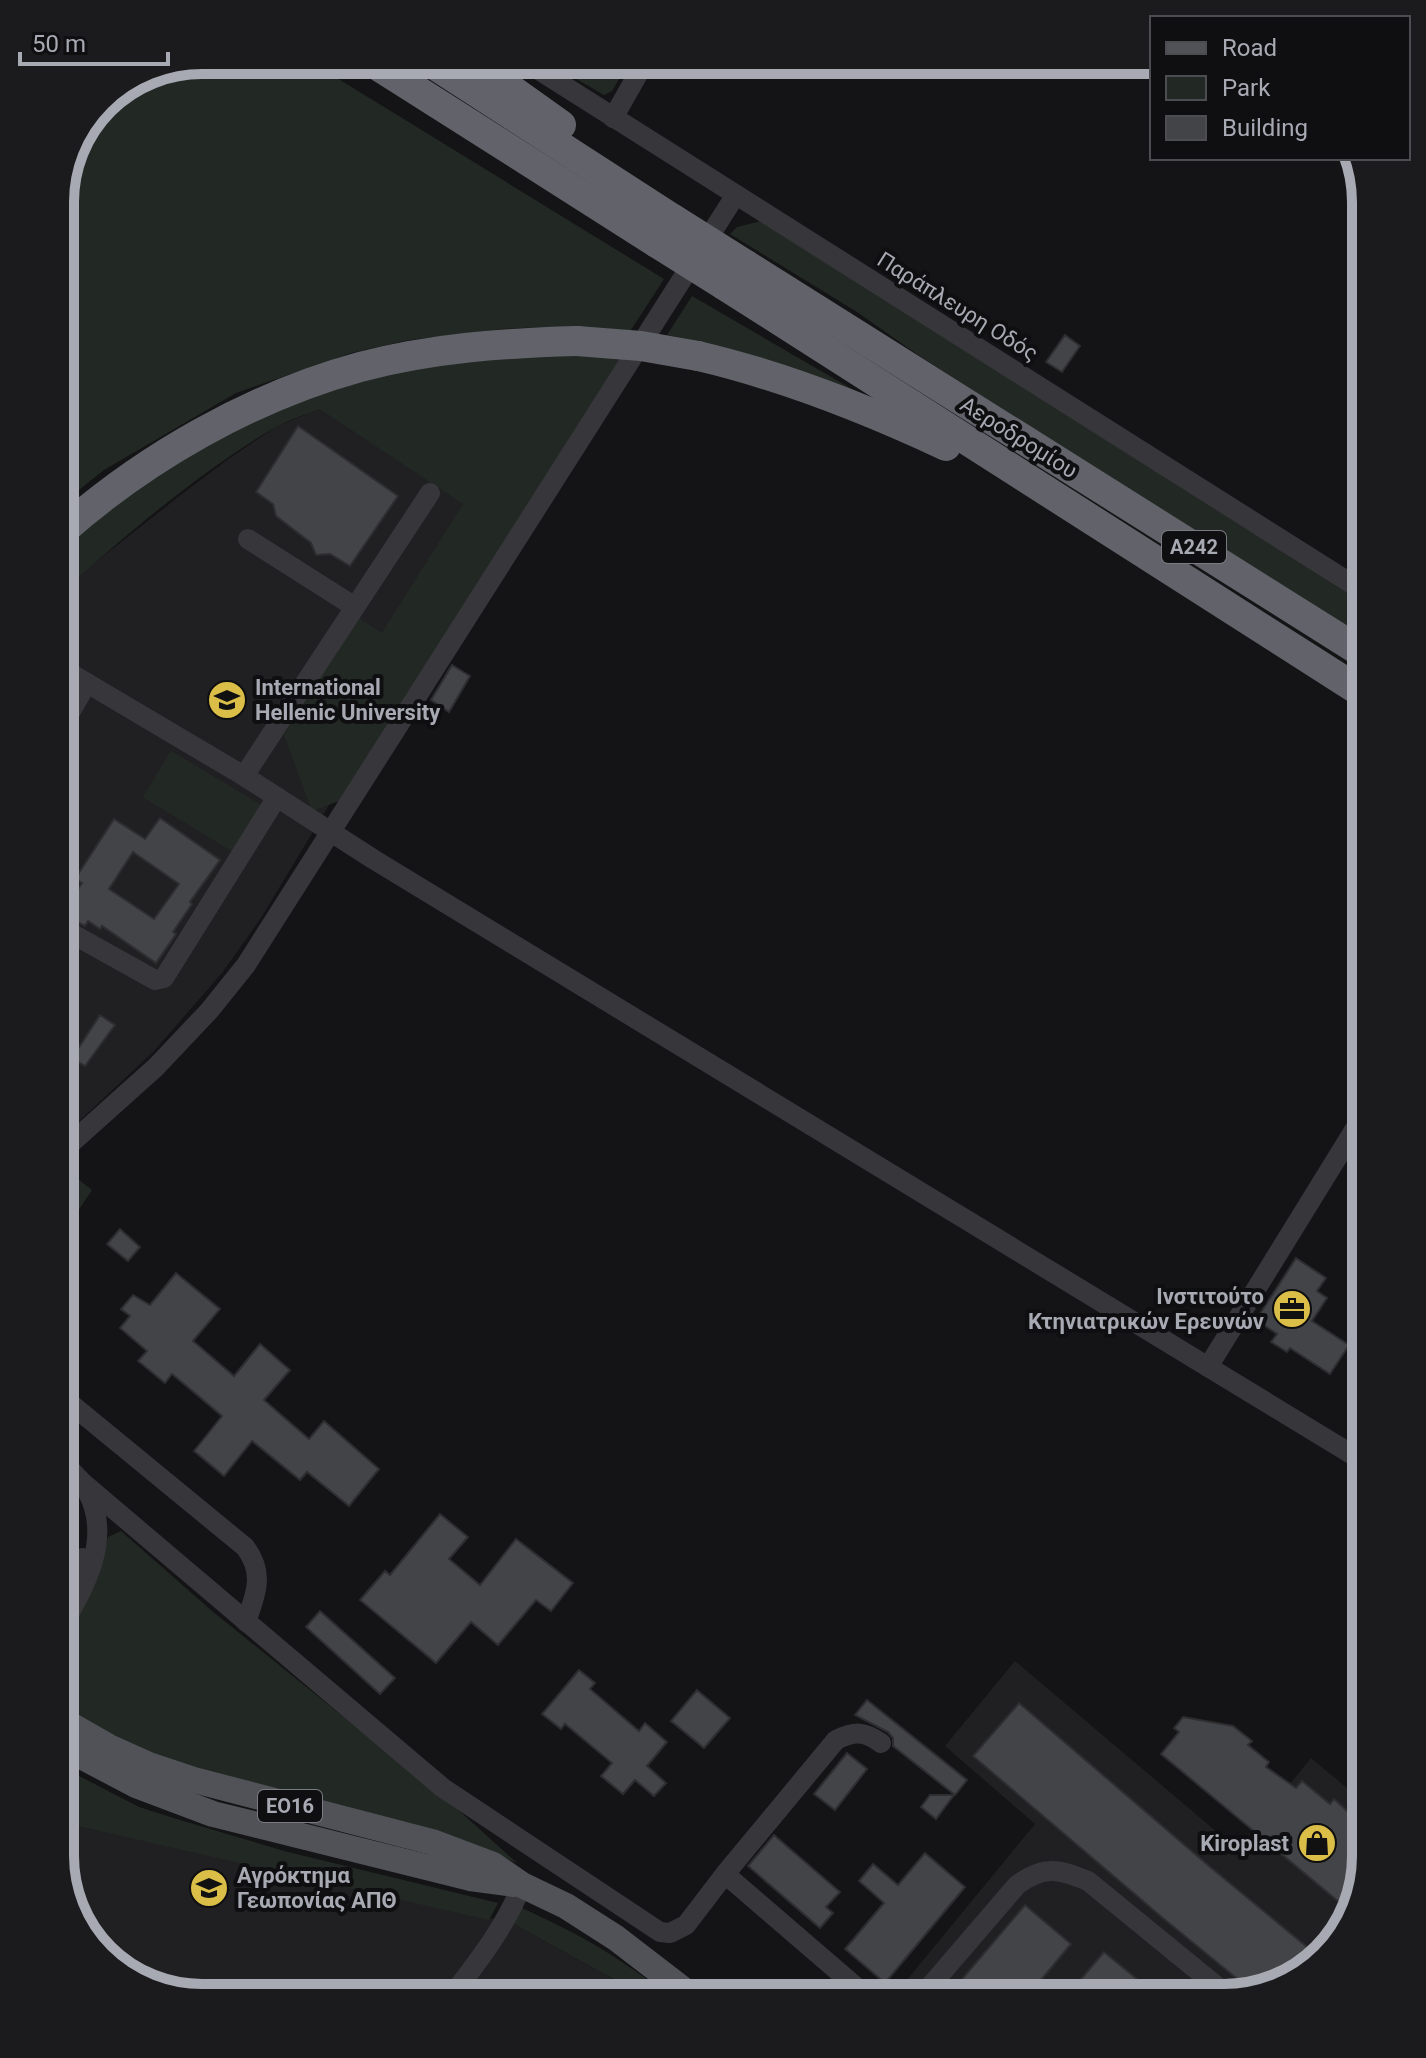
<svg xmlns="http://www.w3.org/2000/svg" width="1426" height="2058" viewBox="0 0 1426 2058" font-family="Roboto,sans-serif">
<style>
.built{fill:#202022}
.green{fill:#222924}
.building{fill:#434447;stroke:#2e2e31;stroke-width:2;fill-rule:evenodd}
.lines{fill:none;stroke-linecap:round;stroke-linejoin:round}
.minor{stroke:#37373b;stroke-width:20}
.major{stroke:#515258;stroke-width:26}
.highway{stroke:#62636a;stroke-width:30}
.highway-bridge{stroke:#62636a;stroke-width:30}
.labels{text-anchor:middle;stroke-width:8;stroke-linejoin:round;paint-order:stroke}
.shield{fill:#0f0e10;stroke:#797a82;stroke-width:2}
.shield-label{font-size:20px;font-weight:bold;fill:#a7a9b3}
.street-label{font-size:22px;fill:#a7a9b3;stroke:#0f0e10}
.poi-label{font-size:22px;font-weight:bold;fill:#a7a9b3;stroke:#0f0e10;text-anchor:start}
.rim{fill:none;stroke:#a7a9b3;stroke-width:10}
</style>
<rect width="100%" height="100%" fill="#141315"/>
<g class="built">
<polygon points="561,380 329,805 261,918 222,973 154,1051 60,1139 60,595 97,561 177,498 227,460 277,426 320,409"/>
<polygon points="1015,1661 1237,1849 1311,1758 1366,1804 1366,1857 1347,1927 1295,1979 1225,1998 892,1998 1035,1824 945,1746"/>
<polygon points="60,1822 512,1923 619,1982 639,1998 193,1998 123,1974 79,1927 60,1856"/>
</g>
<g class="green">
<polygon points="202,60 287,60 306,73 332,75 664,279 629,333 541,327 502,329 409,340 351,353 236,393 104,470 60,505 60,192 75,139 108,95"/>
<polygon points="544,60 630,60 612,91 604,95"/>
<polygon points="761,221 1366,605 1366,642 918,355 857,312 730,234 737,227"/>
<path d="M692 296 864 396C799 369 736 349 667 335Z"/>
<path d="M492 354 626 355 342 800 312 811 284 735 357 617 382 633 463 504 320 409C305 415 288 420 274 428 201 471 122 537 60 595V545L182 455 332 386Z"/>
<polygon points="171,751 261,805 233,852 143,797"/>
<polygon points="64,1168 92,1190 60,1238 60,1172"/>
<path d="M60 1481C89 1519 82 1541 60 1580Z"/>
<polygon points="121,1531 212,1611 454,1806 517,1863 464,1843 179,1767 82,1720 60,1706 60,1643 85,1604 97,1579 108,1537"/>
<polygon points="60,1766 139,1807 180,1820 288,1852 498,1903 489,1920 60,1822"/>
<path d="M522 1908C581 1935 620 1957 671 1998H639L619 1982 512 1923Z"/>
</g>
<g class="building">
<polygon points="1065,335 1080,346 1062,372 1046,362"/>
<polygon points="298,426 398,496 350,566 330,554 316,555 311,543 276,516 273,504 256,492"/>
<polygon points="452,665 470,676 449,712 431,700"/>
<path d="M160 818 220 860 190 902 192 904 173 932 176 934 156 963 102 926 100 929 88 921 85 926 61 914 82 883 75 879 114 819 145 839ZM133 852 179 884 154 919 109 889Z"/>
<polygon points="100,1015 115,1025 85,1066 72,1058"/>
<polygon points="120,1229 140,1247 128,1261 107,1244"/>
<polygon points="1296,1258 1326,1278 1317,1291 1327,1298 1312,1321 1349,1345 1330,1374 1290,1348 1287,1352 1271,1342 1277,1334 1256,1320"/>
<polygon points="176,1273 220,1309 193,1341 234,1376 260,1344 290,1370 264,1400 309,1439 324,1421 379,1469 349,1506 307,1472 300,1480 252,1441 224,1476 194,1451 222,1416 172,1374 165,1383 138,1361 147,1351 120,1328 130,1316 121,1309 133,1295 150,1305"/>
<polygon points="440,1514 468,1537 449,1559 480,1585 516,1539 573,1583 551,1611 536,1600 498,1645 471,1622 436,1663 360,1600 385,1571 390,1575"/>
<polygon points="320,1611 395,1678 380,1694 306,1627"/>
<polygon points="579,1670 595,1683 590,1689 639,1731 645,1723 667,1742 647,1766 666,1783 654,1796 635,1780 623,1794 601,1776 612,1763 565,1724 561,1729 542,1714"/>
<polygon points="697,1690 730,1718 704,1748 671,1721"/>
<polygon points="867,1700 967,1780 955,1795 893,1746 893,1738 888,1732 855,1715"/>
<polygon points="1019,1703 1209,1866 1318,1956 1295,1979 1252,1991 1164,1919 973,1756"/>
<polygon points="1183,1717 1233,1726 1252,1741 1248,1745 1269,1762 1266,1767 1296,1788 1302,1781 1330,1804 1334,1799 1354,1817 1351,1821 1366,1834 1366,1857 1351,1912 1161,1754 1179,1732 1174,1728"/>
<polygon points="847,1753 867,1769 835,1810 814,1794"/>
<polygon points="930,1795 954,1795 936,1819 921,1807"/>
<polygon points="774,1835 840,1892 826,1907 833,1913 820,1928 748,1866"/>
<polygon points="925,1853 965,1887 885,1983 845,1949 884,1903 859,1881 873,1864 898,1885"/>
<polygon points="1025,1905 1071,1944 1026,1998 946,1998"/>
<polygon points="1104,1952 1160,1998 1065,1998"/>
</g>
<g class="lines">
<g class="minor">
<polyline points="523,60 1366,593"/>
<polyline points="613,118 646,60"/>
<polyline points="248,539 355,607"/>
<polyline points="60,667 244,776 373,859 1366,1463"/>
<polyline points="60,730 87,683"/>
<polyline points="244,776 430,493"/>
<polyline points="60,834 63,805 60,797"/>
<polyline points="60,927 155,980 164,978 277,797"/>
<polyline points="60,1153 156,1067 209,1011 246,965 735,196"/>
<polyline points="1208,1367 1366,1111"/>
<path d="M60 1395 245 1547C265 1573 256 1594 246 1622"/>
<path d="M60 1459 83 1483 443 1788 660 1932 670 1933 686 1925 725 1874 836 1740C855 1731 864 1731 881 1743"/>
<polyline points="60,1595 83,1558"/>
<path d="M60 1629C85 1587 113 1538 87 1491"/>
<polyline points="725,1874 869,1998"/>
<path d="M450 1998C478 1961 504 1929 522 1885"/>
<path d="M920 1998 1017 1885C1044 1865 1059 1869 1088 1881L1230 1997"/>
</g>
<g class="major">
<polyline points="60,1719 109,1747 149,1765 194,1780 432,1842 493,1865 522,1885 566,1906 616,1938 694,1998"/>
<polyline points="60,1745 136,1785 213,1814 470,1878 514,1884"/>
</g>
<g class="highway">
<polyline points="369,60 657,243"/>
<polyline points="427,60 673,219"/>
<polyline points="470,60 561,125"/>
<polyline points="746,265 1366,655"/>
<polyline points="724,285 1366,695"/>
<path d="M698 356C784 376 867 409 946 446"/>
<path d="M60 533C144 458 251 397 360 367 431 348 504 343 577 341"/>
</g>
<g class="highway-bridge">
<polyline points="673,219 746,265"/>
<polyline points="657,243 724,285"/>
<polyline points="577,341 641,346 698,356"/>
</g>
</g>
<defs>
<symbol id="university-disc" viewBox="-11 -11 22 22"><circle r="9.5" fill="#dabe47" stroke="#0f0e10"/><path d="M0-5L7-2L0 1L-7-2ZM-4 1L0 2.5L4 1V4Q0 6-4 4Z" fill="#111"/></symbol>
<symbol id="office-disc" viewBox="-11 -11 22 22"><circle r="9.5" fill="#dabe47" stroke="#0f0e10"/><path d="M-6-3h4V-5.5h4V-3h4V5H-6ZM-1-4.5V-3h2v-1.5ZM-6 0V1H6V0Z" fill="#111"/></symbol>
<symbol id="shop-disc" viewBox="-11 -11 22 22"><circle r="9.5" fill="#dabe47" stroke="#0f0e10"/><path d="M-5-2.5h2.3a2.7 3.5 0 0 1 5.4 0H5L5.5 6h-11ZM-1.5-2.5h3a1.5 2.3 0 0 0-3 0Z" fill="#111"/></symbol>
</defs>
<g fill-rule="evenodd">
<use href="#university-disc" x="205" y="678" width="44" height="44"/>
<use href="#office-disc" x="1270" y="1287" width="44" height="44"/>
<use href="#shop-disc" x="1295" y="1821" width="44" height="44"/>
<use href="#university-disc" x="187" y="1866" width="44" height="44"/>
</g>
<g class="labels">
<g class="shield">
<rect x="1162" y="531" width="64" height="32" rx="6"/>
<rect x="258" y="1790" width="64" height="32" rx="6"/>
</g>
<g class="shield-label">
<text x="1194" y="554">Α242</text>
<text x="290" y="1813">ΕΟ16</text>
</g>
<g class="street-label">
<text transform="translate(958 306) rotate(32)" y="8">Παράπλευρη Οδός</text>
<text transform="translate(1019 437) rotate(32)" y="8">Αεροδρομίου</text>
</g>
<g class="poi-label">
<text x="255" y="695">International<tspan x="255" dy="25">Hellenic University</tspan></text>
<text x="1264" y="1304" text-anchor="end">Ινστιτούτο<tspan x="1264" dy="25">Κτηνιατρικών Ερευνών</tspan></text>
<text x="1289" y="1851" text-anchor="end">Kiroplast</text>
<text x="237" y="1883">Αγρόκτημα<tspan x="237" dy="25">Γεωπονίας ΑΠΘ</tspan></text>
</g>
</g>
<path d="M0 0H1426V2058H0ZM202 74H1224A128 128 0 0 1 1352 202V1856A128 128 0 0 1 1224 1984H202A128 128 0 0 1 74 1856V202A128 128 0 0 1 202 74Z" fill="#1b1a1d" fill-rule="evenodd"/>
<path class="rim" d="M202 74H1224A128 128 0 0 1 1352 202V1856A128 128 0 0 1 1224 1984H202A128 128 0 0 1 74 1856V202A128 128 0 0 1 202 74Z"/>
<rect x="1150" y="16" width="260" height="144" fill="#0f0e10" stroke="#4c4c51" stroke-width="2"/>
<rect x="1166" y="42" width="40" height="12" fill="#515258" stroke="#4c4c51" stroke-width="2"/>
<text x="1222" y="56" font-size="24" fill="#a7a9b3">Road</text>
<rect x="1166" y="76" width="40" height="24" fill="#222924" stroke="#4c4c51" stroke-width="2"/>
<text x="1222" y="96" font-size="24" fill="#a7a9b3">Park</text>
<rect x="1166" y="116" width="40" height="24" fill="#434447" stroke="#4c4c51" stroke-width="2"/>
<text x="1222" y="136" font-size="24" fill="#a7a9b3">Building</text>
<path d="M20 52v12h148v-12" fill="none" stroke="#a7a9b3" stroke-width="4"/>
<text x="32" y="52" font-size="24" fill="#a7a9b3" stroke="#0f0e10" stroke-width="6" paint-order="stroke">50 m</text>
</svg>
